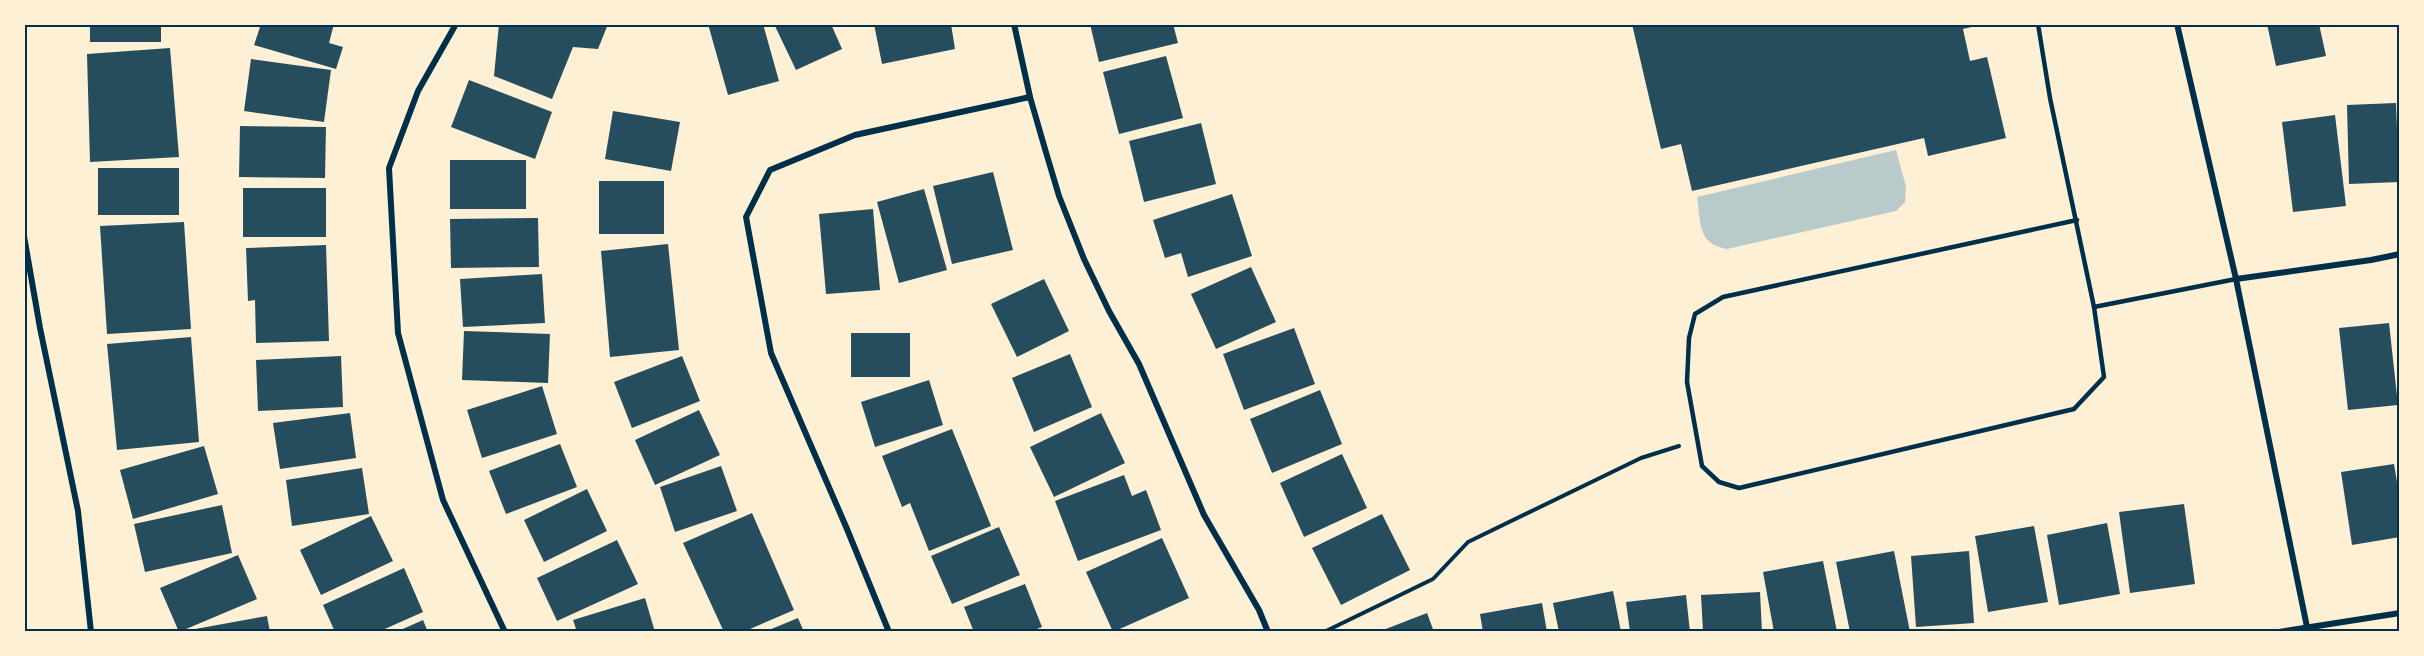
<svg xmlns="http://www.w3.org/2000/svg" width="2424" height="656" viewBox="0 0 2424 656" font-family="Montserrat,sans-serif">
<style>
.green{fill:#b9caca}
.building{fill:#264d5e}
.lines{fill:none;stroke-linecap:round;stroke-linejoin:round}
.path{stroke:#003049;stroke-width:4}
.service{stroke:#003049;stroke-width:4.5}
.minor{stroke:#003049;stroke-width:6}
.neatline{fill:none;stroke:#003049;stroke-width:2}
</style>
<rect width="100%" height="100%" fill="#fdf0d5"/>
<path class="green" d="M1896 150 1906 187 1905 202 1896 211 1727 249C1697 244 1701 222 1697 197Z"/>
<g class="building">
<rect x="90" y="24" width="71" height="18"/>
<polygon points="261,24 334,24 329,43 343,47 336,69 254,45"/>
<polygon points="499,24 608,24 598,49 573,47 552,99 494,76"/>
<polygon points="708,24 763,24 779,81 728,95"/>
<polygon points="774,24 831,24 842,49 796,70"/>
<polygon points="874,24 951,24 955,49 882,64"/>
<polygon points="1090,24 1173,24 1178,43 1099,62"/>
<polygon points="1632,24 1976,24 1976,26 1963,29 1970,61 1987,57 2006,138 1928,156 1924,138 1692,191 1681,144 1661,149"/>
<polygon points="2267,24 2319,24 2326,56 2276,66"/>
<polygon points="170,48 179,157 90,162 87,54"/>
<polygon points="1166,56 1183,118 1119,134 1103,72"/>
<polygon points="251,59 331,70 324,122 244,111"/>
<polygon points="469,80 552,112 535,159 451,127"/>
<polygon points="2396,103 2399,182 2349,184 2347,105"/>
<polygon points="613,111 680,122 671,171 605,159"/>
<polygon points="2335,115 2346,206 2293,212 2282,122"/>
<polygon points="1201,123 1216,184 1144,202 1129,141"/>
<polygon points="240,126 326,127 325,178 239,177"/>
<rect x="450" y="160" width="76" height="49"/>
<rect x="98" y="168" width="81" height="47"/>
<polygon points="993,172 1013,250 952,264 933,186"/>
<rect x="599" y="181" width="65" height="53"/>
<rect x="243" y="188" width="83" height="49"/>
<polygon points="924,189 947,270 899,283 877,202"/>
<polygon points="1232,194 1252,256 1188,277 1181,253 1165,258 1153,220"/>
<polygon points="873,209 880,290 826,294 819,214"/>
<polygon points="538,218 539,267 451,268 450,219"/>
<polygon points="184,222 191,329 107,334 100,226"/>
<polygon points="668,244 679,350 610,357 601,251"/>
<polygon points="326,245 329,341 256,343 255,300 248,301 246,248"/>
<polygon points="1251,267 1276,322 1216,349 1191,294"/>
<polygon points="542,274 545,323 463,327 460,279"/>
<polygon points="1044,279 1069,331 1017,357 991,304"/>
<polygon points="2389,323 2398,405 2348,410 2339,328"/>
<polygon points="1294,328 1315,384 1244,410 1223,354"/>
<polygon points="464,331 550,334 548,383 462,380"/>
<rect x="851" y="333" width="59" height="44"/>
<polygon points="191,337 199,442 117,450 107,344"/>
<polygon points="1070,354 1092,407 1034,432 1012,378"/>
<polygon points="341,356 343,407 258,411 256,360"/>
<polygon points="682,356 700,401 632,428 614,382"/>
<polygon points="929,380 943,425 875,447 861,402"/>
<polygon points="542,386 557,434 482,458 467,410"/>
<polygon points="1320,390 1342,444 1272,473 1250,419"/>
<polygon points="699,410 720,455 655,485 635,440"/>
<polygon points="350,413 356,458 280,469 273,423"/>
<polygon points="1101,413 1125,463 1054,497 1030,447"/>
<polygon points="952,429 991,526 929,551 910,503 902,507 882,456"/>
<polygon points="560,444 577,487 506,514 489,471"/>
<polygon points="204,446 218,494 133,519 120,470"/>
<polygon points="1342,454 1367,508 1304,537 1280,483"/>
<polygon points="2394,464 2400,500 2400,537 2352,545 2341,472"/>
<polygon points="721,466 737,511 675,532 660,487"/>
<polygon points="362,468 369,514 292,526 286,480"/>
<polygon points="1124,475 1132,496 1146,490 1161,530 1078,561 1055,501"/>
<polygon points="587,489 607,531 544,562 524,520"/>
<polygon points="2184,504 2195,584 2130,593 2119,512"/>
<polygon points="222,505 232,553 145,572 134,524"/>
<polygon points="752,513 794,610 743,632 724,632 683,543"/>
<polygon points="1382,514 1410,570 1341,605 1312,548"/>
<polygon points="371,516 393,561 321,595 300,550"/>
<polygon points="2107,523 2120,594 2059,605 2047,535"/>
<polygon points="2034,526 2048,602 1988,612 1975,536"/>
<polygon points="999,527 1020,575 952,604 931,556"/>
<polygon points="1162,538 1189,598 1113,632 1086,572"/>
<polygon points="617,540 638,584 557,621 537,578"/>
<polygon points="1894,551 1910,632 1850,632 1836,562"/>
<polygon points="1969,551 1974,623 1916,627 1911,556"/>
<polygon points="238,555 257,599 179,632 160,588"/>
<polygon points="1823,561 1837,632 1774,632 1763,572"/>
<polygon points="404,568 423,612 378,632 335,632 323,605"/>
<polygon points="1025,584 1042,627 1029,632 974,632 964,607"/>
<polygon points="1613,591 1621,632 1559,632 1553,603"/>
<polygon points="1760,592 1762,632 1703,632 1701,595"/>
<polygon points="1686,595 1690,632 1630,632 1626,602"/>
<polygon points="645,598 655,632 577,632 573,620"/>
<polygon points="1542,603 1547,632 1483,632 1480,614"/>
<polygon points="1427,613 1434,632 1378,632"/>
<polygon points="267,616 270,632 185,632 184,631"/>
<polygon points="798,618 804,632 764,632"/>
<polygon points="423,620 428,632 396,632"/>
</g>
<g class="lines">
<polyline class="path" points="1324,632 1433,579 1468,542 1641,458 1679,446"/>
<g class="service">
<polyline points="2038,24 2050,98 2094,307 2236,279"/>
<polyline points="2077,220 1723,297 1695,314 1689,338 1687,382 1702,466 1719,482 1739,488 2074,409 2104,377 2094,307"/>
</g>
<g class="minor">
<polyline points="456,24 418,91 389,168 398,333 443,500 505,632"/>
<polyline points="1014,24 1030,97 1045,149 1059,196 1084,259 1109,311 1139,364 1204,515 1259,610 1268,632"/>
<polyline points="2177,24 2236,279 2308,632"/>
<polyline points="24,236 40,328 78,511 91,632"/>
<polyline points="2236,279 2371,260 2400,254"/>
<polyline points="889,632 847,529 771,353 746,217 770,170 855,135 1030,97"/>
<polyline points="2279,632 2400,613"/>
</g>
</g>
<rect width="2424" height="656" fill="none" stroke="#fdf0d5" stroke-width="51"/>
<rect x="26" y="26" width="2372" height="604" class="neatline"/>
</svg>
